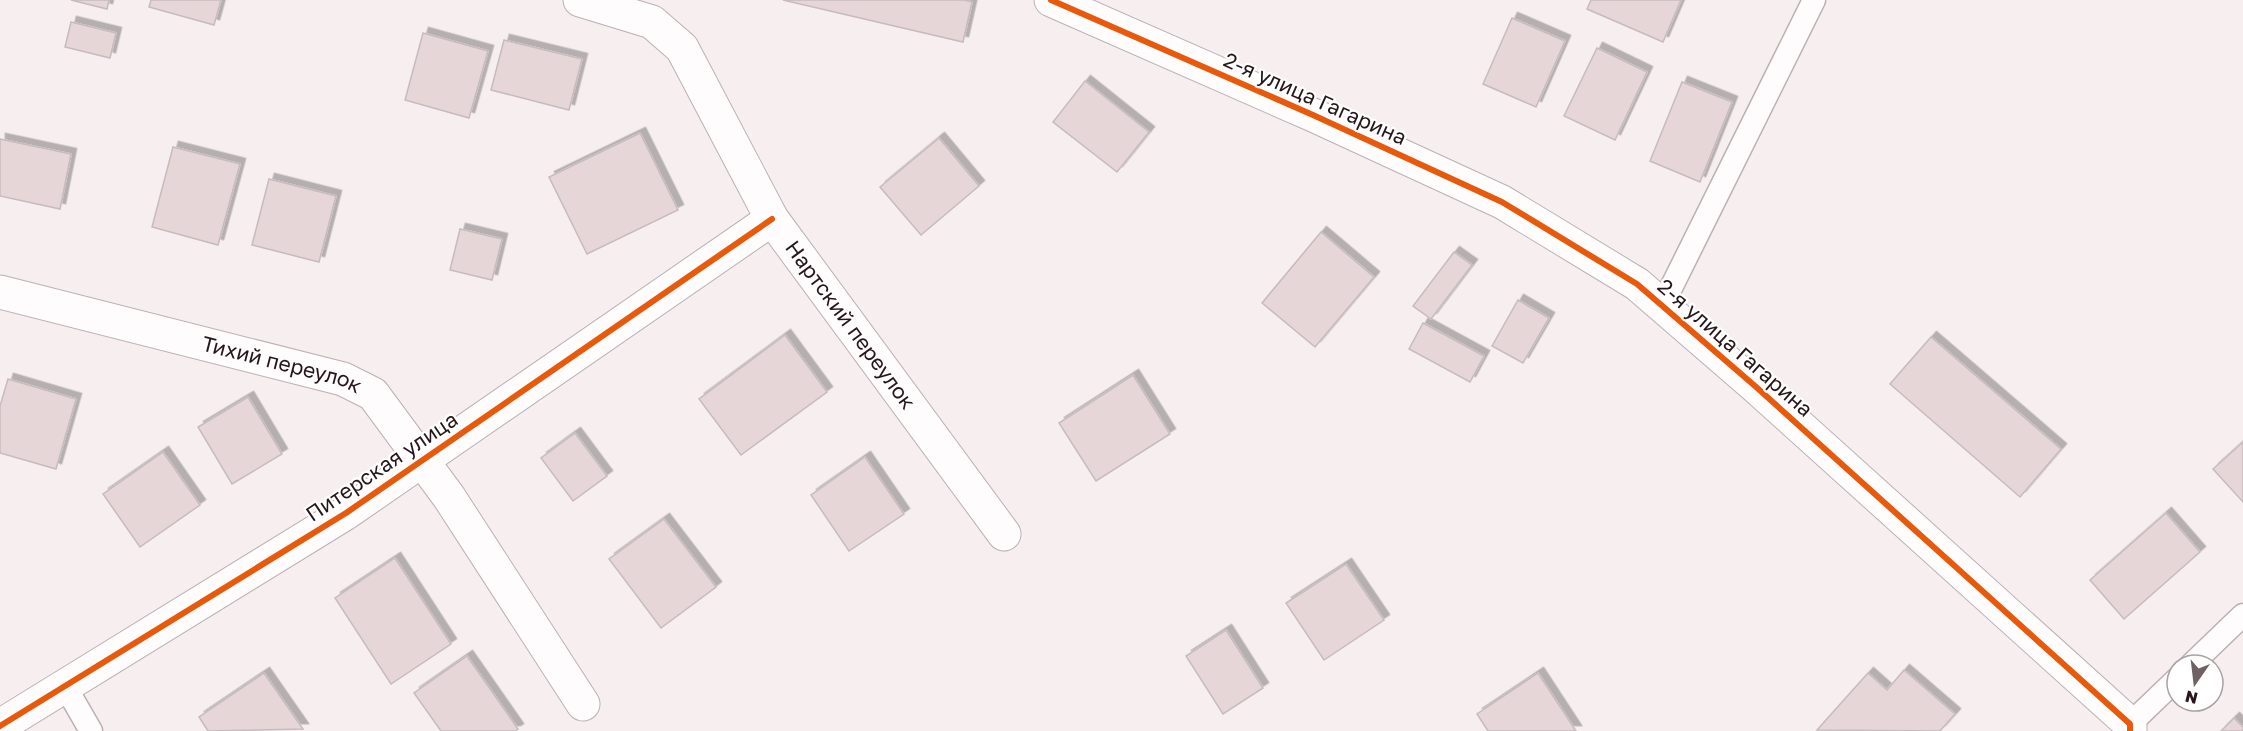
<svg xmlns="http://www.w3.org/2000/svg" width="2243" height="731" viewBox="0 0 2243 731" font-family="'Golos Text',sans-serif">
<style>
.building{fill:#e6d6d8;stroke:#c7bbbd;stroke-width:1.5;filter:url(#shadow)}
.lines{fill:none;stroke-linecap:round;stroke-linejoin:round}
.service-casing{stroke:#bcb1b2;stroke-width:25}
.minor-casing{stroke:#bcb1b2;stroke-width:35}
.service{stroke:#fefcfd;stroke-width:22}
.minor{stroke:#fefcfd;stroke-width:33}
.cycleway-casing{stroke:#fff;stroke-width:10}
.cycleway{stroke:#e8590c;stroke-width:6}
.labels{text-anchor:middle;stroke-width:4.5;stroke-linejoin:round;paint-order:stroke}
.street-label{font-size:21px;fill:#251619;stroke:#fff}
</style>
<defs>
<filter id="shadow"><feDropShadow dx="5.5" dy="-5.5" stdDeviation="0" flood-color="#0004"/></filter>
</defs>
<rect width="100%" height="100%" fill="#f7eeef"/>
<g class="building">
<polygon points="71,0 109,0 107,9"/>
<polygon points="151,0 221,0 214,25 149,7"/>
<polygon points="783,0 964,0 972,2 963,42"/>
<polygon points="1591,0 1681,0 1663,42 1587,9"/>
<polygon points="1512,18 1565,41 1536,107 1483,84"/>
<polygon points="71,22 116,33 110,58 65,47"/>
<polygon points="423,33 488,51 469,118 405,100"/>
<polygon points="504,40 582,59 569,110 491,90"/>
<polygon points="1597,48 1647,72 1615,140 1564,116"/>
<polygon points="1085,81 1149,132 1117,172 1053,122"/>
<polygon points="1682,82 1732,102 1700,182 1650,161"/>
<polygon points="640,133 678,210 587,254 549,177"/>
<polygon points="939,138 979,186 921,235 880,187"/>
<polygon points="0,139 71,154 60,209 0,196"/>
<polygon points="173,147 240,164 218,245 152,227"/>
<polygon points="269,179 336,196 319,262 252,245"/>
<polygon points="460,229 502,239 492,280 450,270"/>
<polygon points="1321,232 1374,277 1315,347 1262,303"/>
<polygon points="1454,252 1472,265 1431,319 1413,306"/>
<polygon points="1518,300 1549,318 1523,363 1492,346"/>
<polygon points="1423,323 1484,356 1470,382 1409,349"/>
<polygon points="785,335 827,392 741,455 699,399"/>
<polygon points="1931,337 2061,449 2020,497 1890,384"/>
<polygon points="1133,375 1170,434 1096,481 1059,423"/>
<polygon points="8,379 76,399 56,469 0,453 0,406"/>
<polygon points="248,397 282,454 232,484 198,427"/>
<polygon points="575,433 607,476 573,501 541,458"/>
<polygon points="2243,442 2243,502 2213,469"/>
<polygon points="163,452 200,505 140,547 103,494"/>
<polygon points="865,457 904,514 849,551 811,495"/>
<polygon points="2166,513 2200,552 2124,619 2090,580"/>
<polygon points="664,519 716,587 661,628 609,559"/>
<polygon points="395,558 451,644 391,684 335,598"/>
<polygon points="1346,564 1384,620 1324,660 1286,603"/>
<polygon points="1226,630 1263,688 1223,714 1186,656"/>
<polygon points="467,656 518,729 515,731 441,731 414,693"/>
<polygon points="1904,670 1955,714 1940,731 1817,730 1868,673 1887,690"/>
<polygon points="264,673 303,729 208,731 199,717"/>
<polygon points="1538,673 1576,731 1488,731 1477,714"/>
<polygon points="2234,718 2243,727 2243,731 2221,731"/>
</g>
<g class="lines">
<defs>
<g id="service">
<polyline points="1662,306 1814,0"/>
<polyline points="2191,665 2243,615"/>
<polyline points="65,686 91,731"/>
<polyline points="2130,724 2177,679"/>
</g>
<g id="minor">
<path id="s1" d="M580 0 652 22 682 48 772 219 1004 534"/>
<polyline points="1051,0 1313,115 1502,202 1637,284 1755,386 2130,724 2130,731"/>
<path id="s2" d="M0 292 343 379 373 394 449 497 583 704"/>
<polyline points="0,726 346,513 772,219"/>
</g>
</defs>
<use href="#service" class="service-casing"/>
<use href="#minor" class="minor-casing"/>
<use href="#service" class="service"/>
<use href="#minor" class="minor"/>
<defs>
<g id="cycleway">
<polyline points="1051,0 1313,115 1502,202 1637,284 1755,386 2130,724 2130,731"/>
<polyline points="0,726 346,513 772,219"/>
</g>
</defs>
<use href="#cycleway" class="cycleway-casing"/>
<use href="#cycleway" class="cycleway"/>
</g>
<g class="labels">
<g class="street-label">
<text transform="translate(1315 99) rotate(24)" y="7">2-я улица Гагарина</text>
<text dy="7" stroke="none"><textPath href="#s1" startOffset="440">Нартский переулок</textPath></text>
<text transform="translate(1735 348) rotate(41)" y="7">2-я улица Гагарина</text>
<text dy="7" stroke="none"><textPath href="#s2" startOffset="291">Тихий переулок</textPath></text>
<text transform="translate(382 467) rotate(-34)" y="7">Питерская улица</text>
</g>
</g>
<g transform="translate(2195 683) rotate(194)"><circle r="28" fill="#ffffff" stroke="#a8a2a3" stroke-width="1.5"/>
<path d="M0-4.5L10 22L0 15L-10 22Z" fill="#6e6264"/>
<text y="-9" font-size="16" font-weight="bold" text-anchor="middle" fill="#251619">N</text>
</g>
</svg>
